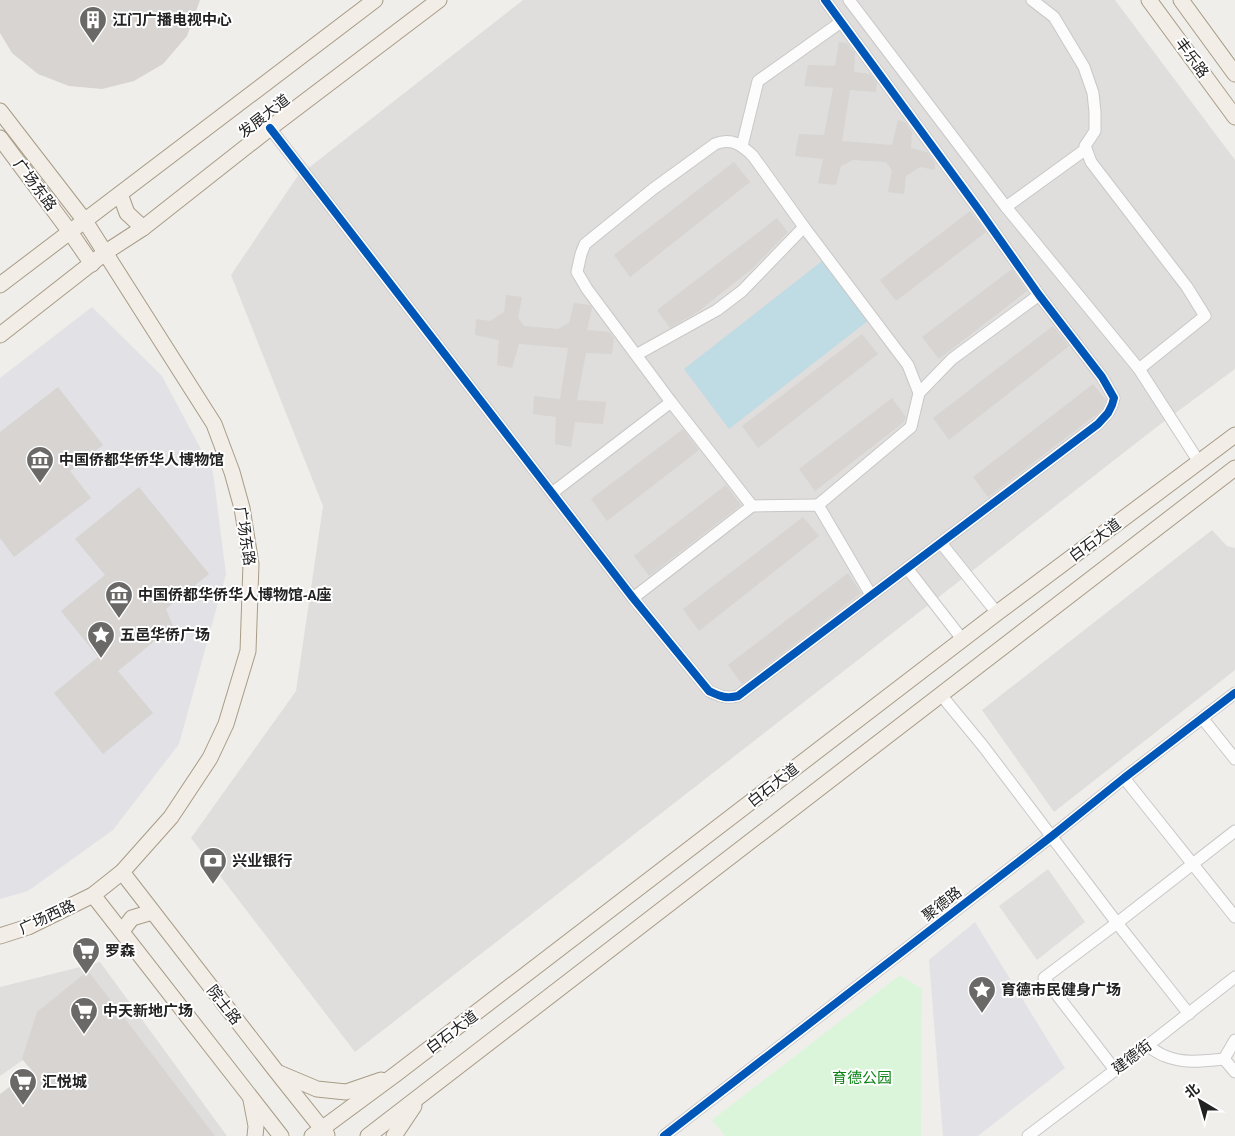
<svg xmlns="http://www.w3.org/2000/svg" width="1235" height="1136" viewBox="0 0 1235 1136" font-family="'Alegreya Sans','Noto Sans SC',sans-serif">
<style>
.residential{fill:#dfdedc}
.park{fill:#daf5da}
.parking{fill:#e0dfde}
.plaza{fill:#e2e1e5}
.water{fill:#bfdbe3}
.building{fill:#d7d4d2}
.lines{fill:none;stroke-linecap:round;stroke-linejoin:round}
.minor-casing{stroke:#c9c8c7;stroke-width:13}
.major-casing{stroke:#a79c86;stroke-width:17}
.minor{stroke:#fdfcfc;stroke-width:11}
.major{stroke:#f3ede7;stroke-width:15}
.cycleway-casing{stroke:#fff;stroke-width:11}
.cycleway{stroke:#0057b8;stroke-width:8}
.labels{text-anchor:middle;stroke-width:4;stroke-linejoin:round;paint-order:stroke}
.poi-label{font-size:15px;font-weight:bold;fill:#222;stroke:#fff;text-anchor:start}
.street-label{font-size:15px;fill:#222;stroke:#fff}
.park-label{font-size:15px;fill:#0c8416;stroke:#fff}
</style>
<rect width="100%" height="100%" fill="#f0eeeb"/>
<g class="residential">
<polygon points="523,0 1115,0 1235,160 1235,369 1158,426 355,1052 191,838 296,691 323,506 231,275 297,177"/>
<polygon points="1212,530 1227,546 1235,548 1235,670 1054,812 982,710"/>
<polygon points="100,962 227,1136 85,1136 23,1060 0,1076 0,987"/>
</g>
<polygon class="park" points="900,975 922,989 921,1136 725,1136 712,1120"/>
<polygon class="parking" points="1048,869 1085,922 1037,960 999,906"/>
<g class="plaza">
<polygon points="92,307 162,376 213,472 226,574 179,744 113,830 28,891 0,899 0,378"/>
<polygon points="975,922 1065,1068 978,1136 943,1136 929,960"/>
</g>
<polygon class="water" points="822,261 869,320 729,429 684,369"/>
<g class="building">
<polygon points="0,0 200,0 187,36 163,64 134,81 102,89 69,86 38,74 12,53 0,33"/>
<polygon points="839,42 847,43 855,53 854,72 870,74 877,83 876,92 850,90 842,141 892,145 898,120 905,122 912,132 911,148 927,152 935,163 935,170 920,167 906,176 904,194 888,192 892,170 886,162 853,160 841,166 836,185 818,183 823,159 795,156 799,134 824,135 833,88 804,86 808,65 835,66"/>
<polygon points="734,162 750,182 630,277 614,255"/>
<polygon points="970,211 986,232 896,301 880,280"/>
<polygon points="777,218 788,232 753,268 699,311 670,328 657,310"/>
<polygon points="1012,269 1027,291 939,359 922,337"/>
<polygon points="506,295 522,297 518,318 524,326 558,329 569,323 574,303 590,305 592,308 587,330 609,332 614,338 612,354 586,353 577,400 606,402 603,424 575,422 571,447 555,444 556,417 533,414 534,396 560,399 568,348 519,344 512,368 497,365 499,340 475,335 476,319 490,321 504,312"/>
<polygon points="1053,326 1069,346 949,440 933,418"/>
<polygon points="862,334 878,354 758,448 742,426"/>
<polygon points="1093,384 1106,400 1102,409 1097,414 988,497 973,477"/>
<polygon points="58,387 103,445 70,471 91,498 14,557 0,538 0,432"/>
<polygon points="892,398 906,417 904,422 815,491 799,469"/>
<polygon points="683,429 699,450 607,521 591,499"/>
<polygon points="726,485 741,505 649,576 634,556"/>
<polygon points="139,487 209,574 166,609 173,626 118,671 153,713 103,754 54,693 98,657 61,611 105,575 75,539"/>
<polygon points="803,517 819,536 699,631 683,609"/>
<polygon points="848,573 861,593 742,684 728,665"/>
<polygon points="88,971 215,1136 0,1136 0,1094 32,1070 22,1059 37,1012"/>
</g>
<g class="lines">
<defs>
<g id="minor">
<polyline points="849,0 1006,207 1139,369 1199,462"/>
<polyline points="1032,0 1054,17 1084,67 1093,93 1095,112 1095,131 1085,146 1091,162 1187,287 1205,316 1139,369"/>
<path d="M270 128 552 493 633 598 709 691C720 696 725 699 738 696L1098 424 1108 413 1112 405 1114 398 1102 377 1039 295 979 210 825 0"/>
<polyline points="742,146 758,81 841,22"/>
<polyline points="1006,207 1086,149"/>
<polyline points="804,227 908,365 919,393 911,427 818,505"/>
<path d="M636 355 717 310 742 291 804 227 753 156C742 145 731 137 715 144L653 189 585 244 581 254 577 272 587 289 671 402"/>
<polyline points="919,393 952,359 1039,295"/>
<polyline points="552,493 671,402 752,506 633,598"/>
<polyline points="752,506 818,505 871,595"/>
<polyline points="941,543 997,613"/>
<polyline points="907,568 962,639"/>
<polyline points="941,695 983,746 1117,923 1189,1014"/>
<polyline points="1203,719 1235,759"/>
<polyline points="1124,778 1235,917"/>
<path d="M1147 1046C1153 1049 1159 1054 1165 1056 1184 1064 1204 1061 1224 1059"/>
<polyline points="1224,1059 1235,1040"/>
<polyline points="1224,1059 1235,1072"/>
<polyline points="1115,1070 1044,978 1117,923 1235,831"/>
<polyline points="664,1136 1052,836 1124,778 1235,693"/>
<polyline points="1028,1136 1147,1046 1235,977"/>
</g>
<g id="major">
<polyline points="1149,0 1235,117"/>
<polyline points="1181,0 1235,74"/>
<polyline points="0,111 85,221 214,424 232,472 242,508 251,564 248,651 226,724 210,758 171,817 122,872 93,895 28,927 0,936"/>
<polyline points="0,138 70,232 92,264"/>
<polyline points="120,194 127,213 143,228"/>
<polyline points="0,285 375,0"/>
<polyline points="0,335 106,252 143,228 270,128 439,0"/>
<polyline points="122,872 276,1071 327,1135"/>
<polyline points="93,895 281,1136"/>
<polyline points="122,931 132,918 152,912"/>
<polyline points="279,1073 317,1089 346,1092 381,1080"/>
<polyline points="251,1100 256,1126 255,1136"/>
<polyline points="312,1136 396,1074 997,613 1235,435"/>
<polyline points="368,1136 1235,468"/>
<polyline points="394,1136 414,1106"/>
</g>
</defs>
<use href="#minor" class="minor-casing"/>
<use href="#major" class="major-casing"/>
<use href="#minor" class="minor"/>
<use href="#major" class="major"/>
<defs>
<g id="cycleway">
<path d="M270 128 552 493 633 598 709 691C720 696 725 699 738 696L1098 424 1108 413 1112 405 1114 398 1102 377 1039 295 979 210 825 0"/>
<polyline points="664,1136 1052,836 1124,778 1235,693"/>
</g>
</defs>
<use href="#cycleway" class="cycleway-casing"/>
<use href="#cycleway" class="cycleway"/>
</g>
<defs>
<symbol id="building-pin" viewBox="-11 -11 22 30"><path d="M0 17L-7.5 6A9.5 9.5 0 1 1 7.5 6Z" fill="#6a6968" stroke="#fff"/><path d="M-4-6H4V6H1V3H-1V6H-4ZM-2.5-4.3h1.7v1.8h-1.7ZM.8-4.3h1.7v1.8H.8ZM-2.5-1h1.7V.8h-1.7ZM.8-1h1.7V.8H.8Z" fill="#fff"/></symbol>
<symbol id="museum-pin" viewBox="-11 -11 22 30"><path d="M0 17L-7.5 6A9.5 9.5 0 1 1 7.5 6Z" fill="#6a6968" stroke="#fff"/><path d="M0-6L6-3V-2H-6V-3ZM-5-1h2V3h-2ZM-1-1h2V3h-2ZM3-1h2V3H3ZM-6 4H6V6H-6Z" fill="#fff"/></symbol>
<symbol id="sight-pin" viewBox="-11 -11 22 30"><path d="M0 17L-7.5 6A9.5 9.5 0 1 1 7.5 6Z" fill="#6a6968" stroke="#fff"/><path d="M0-6L1.8-2.2L6-1.7L2.9 1.2L3.7 5.4L0 3.3L-3.7 5.4L-2.9 1.2L-6-1.7L-1.8-2.2Z" fill="#fff"/></symbol>
<symbol id="bank-pin" viewBox="-11 -11 22 30"><path d="M0 17L-7.5 6A9.5 9.5 0 1 1 7.5 6Z" fill="#6a6968" stroke="#fff"/><path d="M-6-4H6V4H-6ZM0-2.3a2.3 2.3 0 1 0 0 4.6a2.3 2.3 0 1 0 0-4.6Z" fill="#fff"/></symbol>
<symbol id="supermarket-pin" viewBox="-11 -11 22 30"><path d="M0 17L-7.5 6A9.5 9.5 0 1 1 7.5 6Z" fill="#6a6968" stroke="#fff"/><path d="M-6-5.5h2.5l.6 2H6L4.5 2H-2.5L-4.4-4H-6ZM-1.5 3.2a1.3 1.3 0 1 0 .1 0ZM3 3.2a1.3 1.3 0 1 0 .1 0Z" fill="#fff"/></symbol>
</defs>
<g fill-rule="evenodd">
<use href="#building-pin" x="77" y="4" width="32" height="43"/>
<use href="#museum-pin" x="24" y="444" width="32" height="43"/>
<use href="#museum-pin" x="103" y="579" width="32" height="43"/>
<use href="#sight-pin" x="85" y="619" width="32" height="43"/>
<use href="#bank-pin" x="197" y="845" width="32" height="43"/>
<use href="#supermarket-pin" x="70" y="935" width="32" height="43"/>
<use href="#sight-pin" x="966" y="974" width="32" height="43"/>
<use href="#supermarket-pin" x="68" y="995" width="32" height="43"/>
<use href="#supermarket-pin" x="7" y="1066" width="32" height="43"/>
</g>
<g class="labels">
<g class="poi-label">
<text x="112" y="25">江门广播电视中心</text>
<text x="59" y="465">中国侨都华侨华人博物馆</text>
<text x="138" y="600">中国侨都华侨华人博物馆-A座</text>
<text x="120" y="640">五邑华侨广场</text>
<text x="232" y="866">兴业银行</text>
<text x="105" y="956">罗森</text>
<text x="1001" y="995">育德市民健身广场</text>
<text x="103" y="1016">中天新地广场</text>
<text x="42" y="1087">汇悦城</text>
</g>
<g class="street-label">
<text transform="translate(1192 58) rotate(54)" y="5">丰乐路</text>
<text transform="translate(264 116) rotate(-38)" y="5">发展大道</text>
<text transform="translate(35 185) rotate(53)" y="5">广场东路</text>
<text transform="translate(245 536) rotate(81)" y="5">广场东路</text>
<text transform="translate(1095 540) rotate(-37)" y="5">白石大道</text>
<text transform="translate(773 785) rotate(-38)" y="5">白石大道</text>
<text transform="translate(942 904) rotate(-38)" y="5">聚德路</text>
<text transform="translate(47 917) rotate(-25)" y="5">广场西路</text>
<text transform="translate(224 1005) rotate(52)" y="5">院士路</text>
<text transform="translate(452 1032) rotate(-37)" y="5">白石大道</text>
<text transform="translate(1132 1057) rotate(-37)" y="5">建德街</text>
</g>
<g class="park-label">
<text x="862" y="1083">育德公园</text>
</g>
</g>
<g transform="translate(1200 1101) rotate(322)" stroke="#ffffff" stroke-width="4" paint-order="stroke">
<path d="M0-4L9 19L0 12L-9 19Z" fill="#222222"/>
<text y="-8" font-size="14" font-weight="bold" text-anchor="middle" fill="#222222">北</text>
</g>
</svg>
